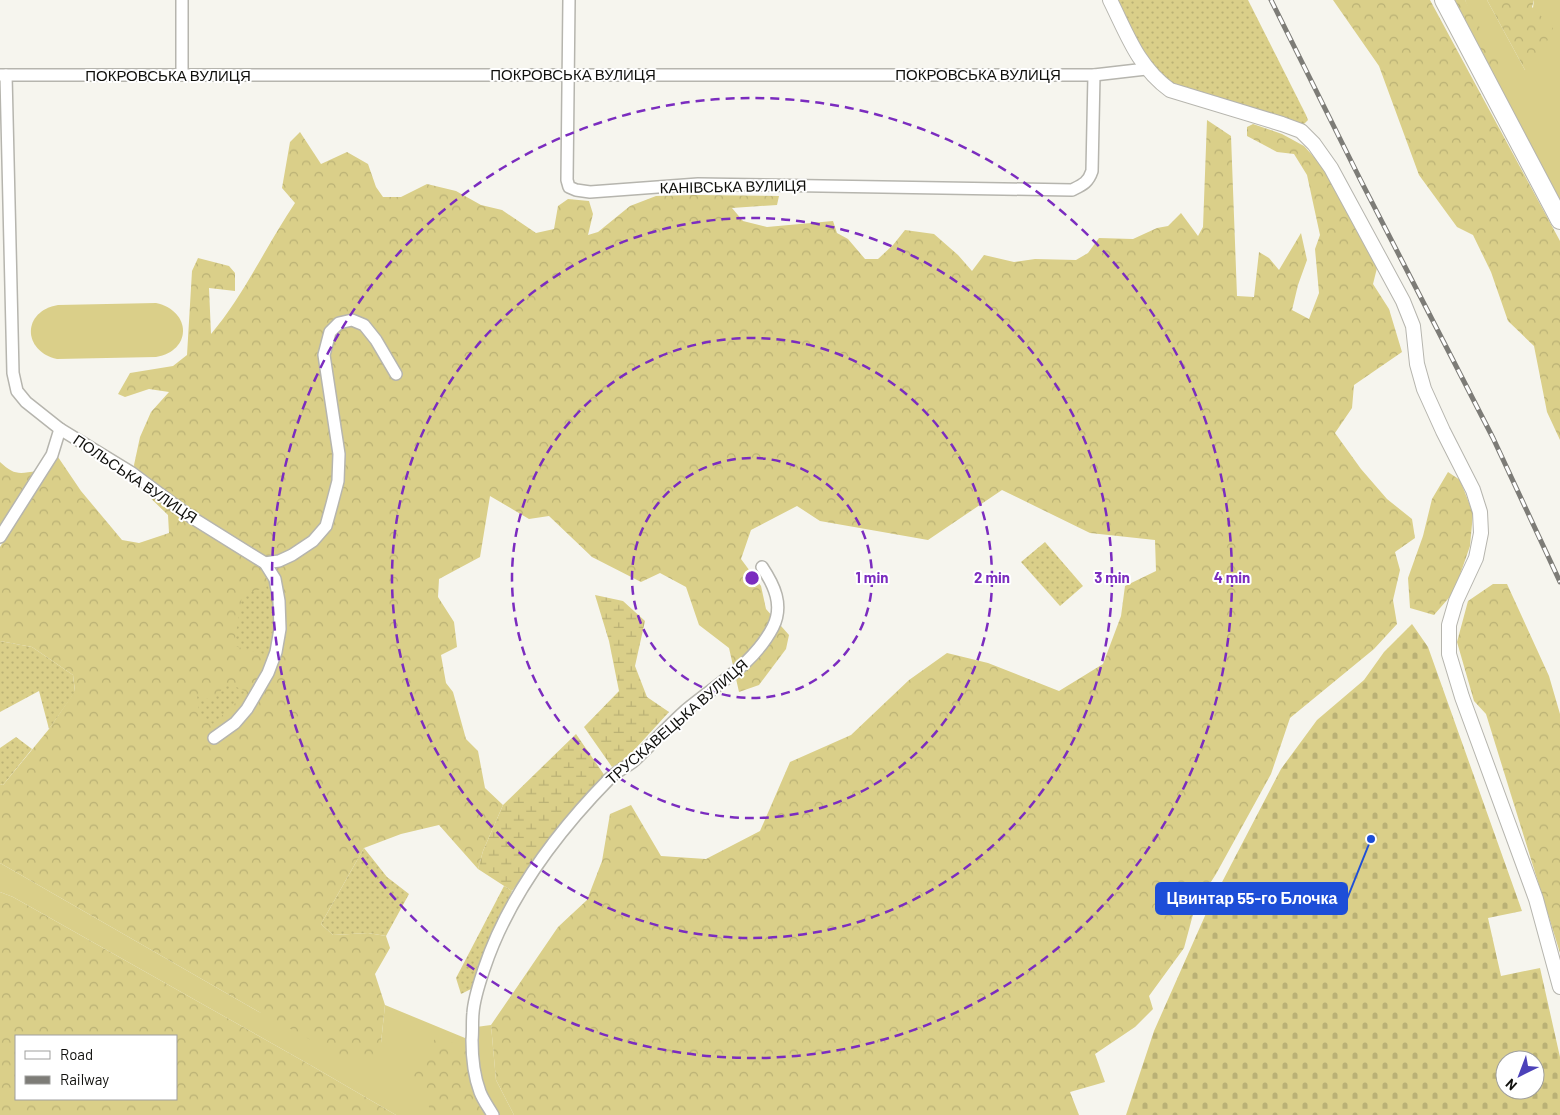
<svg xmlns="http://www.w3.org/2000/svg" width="1560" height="1115" viewBox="0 0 1560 1115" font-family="Barlow,sans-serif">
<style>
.grass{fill:#dacf89}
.forest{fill:url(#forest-crowns);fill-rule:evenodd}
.wetland{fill:url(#wetland-marsh)}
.cemetery{fill:url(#cemetery-stones);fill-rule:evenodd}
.garden{fill:url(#garden-dots)}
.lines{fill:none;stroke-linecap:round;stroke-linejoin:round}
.minor-casing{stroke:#b6b5ae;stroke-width:14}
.tertiary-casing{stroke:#b6b5ae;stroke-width:16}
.primary-casing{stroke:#b6b5ae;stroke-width:20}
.minor{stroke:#fff;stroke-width:11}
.tertiary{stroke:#fff;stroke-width:14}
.primary{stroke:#fff;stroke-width:18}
.rail-casing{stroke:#7d7c77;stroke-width:5}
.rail{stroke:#fff;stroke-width:3;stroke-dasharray:9;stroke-linecap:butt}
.ring{fill:none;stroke:#7b2cbf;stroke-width:2.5;stroke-dasharray:9 6}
.labels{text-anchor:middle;stroke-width:4;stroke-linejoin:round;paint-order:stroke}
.street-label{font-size:15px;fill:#10100d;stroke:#fff}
.centre{fill:#7b2cbf;stroke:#fff;stroke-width:2.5}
.ring-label{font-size:15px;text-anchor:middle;font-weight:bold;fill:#7b2cbf;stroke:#fff;stroke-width:4;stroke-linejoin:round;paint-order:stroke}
.leader{fill:none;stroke:#1d4ed8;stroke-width:2}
.callout-dot{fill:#1d4ed8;stroke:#fff;stroke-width:2}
.callout{fill:#1d4ed8;stroke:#1d4ed8;stroke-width:2}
.callout-label{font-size:16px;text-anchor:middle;font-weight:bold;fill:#fff}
</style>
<defs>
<pattern id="forest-crowns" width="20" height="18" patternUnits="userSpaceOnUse" patternTransform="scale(1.25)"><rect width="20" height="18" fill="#dacf89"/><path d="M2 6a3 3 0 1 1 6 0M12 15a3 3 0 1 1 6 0" fill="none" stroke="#bab175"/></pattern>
<pattern id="wetland-marsh" width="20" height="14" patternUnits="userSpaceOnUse" patternTransform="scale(1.25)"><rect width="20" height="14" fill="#dacf89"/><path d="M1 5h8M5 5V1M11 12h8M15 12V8" fill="none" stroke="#bab175"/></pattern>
<pattern id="cemetery-stones" width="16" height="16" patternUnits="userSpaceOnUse" patternTransform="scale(1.25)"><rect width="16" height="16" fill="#dacf89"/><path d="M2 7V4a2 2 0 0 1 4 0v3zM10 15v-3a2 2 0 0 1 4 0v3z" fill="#bab175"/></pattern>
<pattern id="garden-dots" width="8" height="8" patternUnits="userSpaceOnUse" patternTransform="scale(1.25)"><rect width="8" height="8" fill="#dacf89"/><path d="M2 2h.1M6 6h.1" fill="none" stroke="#bab175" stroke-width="1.8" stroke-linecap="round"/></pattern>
</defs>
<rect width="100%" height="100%" fill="#f6f5ee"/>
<g class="grass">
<polygon points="1465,0 1487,0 1525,70 1534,0 1560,0 1560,200 1505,101"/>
<path d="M156 303C192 311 192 351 156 357L57 359C22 351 22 311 58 305Z"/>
<polygon points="0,863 259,1012 381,1043 385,1005 465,1038 476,1027 491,1025 496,1080 514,1115 396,1115 312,1066 13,897 0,892"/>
</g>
<g class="forest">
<polygon points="1333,0 1430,0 1560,241 1560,440 1547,412 1534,346 1508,321 1491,272 1473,235 1457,227 1419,175 1379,66"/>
<polygon points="1449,0 1465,0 1500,65 1505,101"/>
<polygon points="1487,0 1534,0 1532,7 1553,28 1539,59 1525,70"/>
<path d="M1207 120 1231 136 1237 296 1254 297 1259 252 1269 258 1279 270 1301 233 1307 260 1298 285 1292 310 1309 319 1319 293 1315 249 1320 235 1307 175 1294 154 1277 152 1247 136V127L1253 124 1282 134 1304 146 1324 168 1348 210 1377 268 1373 284 1389 309 1402 352 1354 385 1352 408 1335 433 1361 469 1387 499 1412 519 1415 538 1395 552 1400 570 1393 600 1397 624 1374 649 1290 718 1271 774 1216 874 1195 907 1184 948 1149 996 1153 1009 1135 1027 1095 1054 1105 1082 1070 1092 1079 1115H514L496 1080 491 1025 558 927 587 900 602 861 610 814 631 805 661 856 706 859 760 831 790 762 851 735 909 680 947 653 988 663 1059 691 1103 664 1121 616 1125 586 1156 571 1155 540 1090 533 1002 490 928 540 820 521 797 506 751 530 741 559 761 586 766 609 789 635 786 649 759 685 739 692 729 648 699 625 686 587 660 573 641 582 592 557 549 516 529 519 490 496 480 557 439 579 438 597 454 622 457 647 441 655 446 683 453 692 466 739 478 751 485 788 503 805 483 851 478 869 439 825 401 834 364 848 321 924 333 935 368 933 386 936 390 948 375 974 385 1005 381 1043 377 1056 346 1059 259 1012 0 863V784L3 785 49 729 75 691 73 675 32 647 0 641V547L58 457 81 491 122 540 139 543 169 533 168 515 138 486 134 465 140 437 151 412 169 392 149 389 125 397 118 394 130 373 173 366 187 355 192 271 198 258 229 266 235 273V291L209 288 211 334C244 295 266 246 295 203L282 188 290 142 300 132 321 164 347 152 368 164 376 187 383 197H401L427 184 456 191 481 205 502 210 536 233 554 229 558 206 568 199 589 201 593 214 588 235 598 232 630 206 656 196 694 195 779 196 777 205 732 208 743 221 767 227 833 221 837 233 848 239 865 259H878L893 245 905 230 934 234 958 255 972 271 984 255 1014 262 1035 259 1076 260 1088 253 1099 238 1133 239 1157 228 1168 226 1181 213 1198 236 1203 227Z"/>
<path d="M0 462C14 475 18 474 37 471L0 525Z"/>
<polygon points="1448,472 1460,480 1473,513 1470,546 1454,592 1434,615 1410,608 1408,578 1423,536 1432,499"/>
<polygon points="1493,584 1507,584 1549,676 1560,714 1560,953 1486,714 1474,701 1457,642 1468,601"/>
<path d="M0 892 13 897 312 1066 396 1115H0ZM16 1036H176V1099H16Z"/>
<polygon points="438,1034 467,1052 473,1090 483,1115 441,1115 431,1111 413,1074"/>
</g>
<g class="wetland">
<polygon points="595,595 623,601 645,621 635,666 647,697 669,712 625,760 612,767 584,727 619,691 609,641"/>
<polygon points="576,734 605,776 564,824 512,891 478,869 483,851 503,805"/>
</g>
<path class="cemetery" d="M1412 624 1428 647 1522 911 1488 918 1501 976 1540 968 1560 1057V1115H1126L1154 1031 1208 909 1281 769 1317 720 1364 680 1384 652ZM1505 1060H1535V1090H1505Z"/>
<g class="garden">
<polygon points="1116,0 1248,0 1306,115 1308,120 1303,125 1174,87 1151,67"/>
<polygon points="1045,542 1083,586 1060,606 1021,562"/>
<polygon points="268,586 276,633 271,656 234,646 242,596"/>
<polygon points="0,641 32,647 73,675 75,692 49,729 39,691 0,712"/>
<polygon points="228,683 247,692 213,724 199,713 197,696 212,700"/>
<polygon points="16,737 32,749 3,785 0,784 0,748"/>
<polygon points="364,848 387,877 409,894 386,936 368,933 333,935 321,924"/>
<polygon points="504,886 512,891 489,945 475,987 461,994 456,978"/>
</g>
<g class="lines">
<defs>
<g id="minor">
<path d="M569 0 567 180 569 187 576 190 590 192 698 184 1072 190C1082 185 1088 183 1092 171L1094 75"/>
<polyline points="0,75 1094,75 1146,69"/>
<polyline points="6,75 13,373 17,391 26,402 60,429 132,473 191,517 265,563 275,579 279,601 280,629 276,652 268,673 247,709 235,723 214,738"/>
<polyline points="182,75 182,0"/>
<polyline points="0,537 52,455 60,429"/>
<polyline points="265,563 279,561 292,555 313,541 326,526 332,504 338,481 339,454 324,355 330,332 339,323 352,320 364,325 376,340 396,374"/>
<path d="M493 1115C489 1108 483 1100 480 1092 474 1076 472 1057 472 1040 473 1031 472 1022 473 1013 474 998 479 984 484 969 508 897 557 832 610 778 617 771 627 767 635 760 652 744 668 726 686 710 717 684 754 664 773 627 784 605 774 585 762 567"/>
</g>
<path id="tertiary" d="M1110 0C1127 34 1138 67 1170 90L1282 124 1301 131 1314 144 1331 168 1403 301 1413 326 1417 364 1424 389 1443 431 1473 490 1480 512 1481 533 1476 558 1456 601 1449 625V654L1462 697 1536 899 1560 987"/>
<polyline id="primary" points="1444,0 1560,220"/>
</defs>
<use href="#minor" class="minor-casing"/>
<use href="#tertiary" class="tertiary-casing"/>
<use href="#primary" class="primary-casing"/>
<use href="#minor" class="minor"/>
<use href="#tertiary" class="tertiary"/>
<use href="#primary" class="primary"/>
<defs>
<polyline id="rail" points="1271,0 1360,179 1493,438 1560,582"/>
</defs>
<use href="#rail" class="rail-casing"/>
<use href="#rail" class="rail"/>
</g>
<g class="ring">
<circle cx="752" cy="578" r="120"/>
<circle cx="752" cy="578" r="240"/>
<circle cx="752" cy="578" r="360"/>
<circle cx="752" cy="578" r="480"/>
</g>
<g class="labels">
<g class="street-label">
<text x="573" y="80">ПОКРОВСЬКА ВУЛИЦЯ</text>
<text x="978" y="80">ПОКРОВСЬКА ВУЛИЦЯ</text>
<text x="168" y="81">ПОКРОВСЬКА ВУЛИЦЯ</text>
<text transform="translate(733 187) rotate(-1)" y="5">КАНІВСЬКА ВУЛИЦЯ</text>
<text transform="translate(135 479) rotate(34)" y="5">ПОЛЬСЬКА ВУЛИЦЯ</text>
<text transform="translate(677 722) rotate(-41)" y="5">ТРУСКАВЕЦЬКА ВУЛИЦЯ</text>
</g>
</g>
<circle cx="752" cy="578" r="8" class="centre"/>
<g class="ring-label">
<text x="872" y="583">1 min</text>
<text x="992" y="583">2 min</text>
<text x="1112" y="583">3 min</text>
<text x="1232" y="583">4 min</text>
</g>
<path class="leader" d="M1371 839L1347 899"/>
<circle class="callout-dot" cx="1371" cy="839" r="5"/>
<rect class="callout" x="1156" y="883" width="191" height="31" rx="5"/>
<g class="callout-label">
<text x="1252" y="904">Цвинтар 55-го Блочка</text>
</g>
<rect x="15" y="1035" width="162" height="65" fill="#ffffff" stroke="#9f9f9e"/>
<rect x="25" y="1051" width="25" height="8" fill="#ffffff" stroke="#9f9f9e"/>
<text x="60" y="1060" font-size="15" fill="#10100d">Road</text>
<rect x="25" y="1076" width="25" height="8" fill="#7d7c77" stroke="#9f9f9e"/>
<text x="60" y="1085" font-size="15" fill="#10100d">Railway</text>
<g transform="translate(1520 1075) rotate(222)"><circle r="24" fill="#ffffff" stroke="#9f9f9e"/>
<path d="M0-4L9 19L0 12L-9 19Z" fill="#4c42b9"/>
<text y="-8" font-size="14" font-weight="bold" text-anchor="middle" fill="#10100d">N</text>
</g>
</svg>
